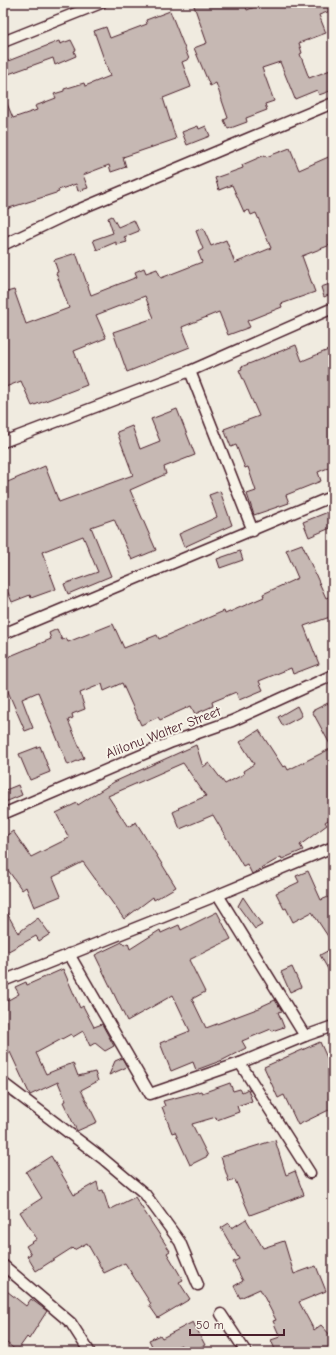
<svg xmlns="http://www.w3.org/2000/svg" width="336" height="1355" viewBox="0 0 336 1355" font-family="'Comic Neue',sans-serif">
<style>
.building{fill:#c6b8b3;stroke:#4a1f2b}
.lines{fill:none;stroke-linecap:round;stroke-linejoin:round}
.street-casing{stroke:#4a1f2b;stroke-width:13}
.street{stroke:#f7f3e8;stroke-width:10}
.labels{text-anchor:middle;stroke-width:4;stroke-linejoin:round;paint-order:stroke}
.street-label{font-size:14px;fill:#4a1f2b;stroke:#f7f3e8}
</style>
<rect width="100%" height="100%" fill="#f0ebe0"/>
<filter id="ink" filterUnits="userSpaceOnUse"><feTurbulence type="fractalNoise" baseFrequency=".025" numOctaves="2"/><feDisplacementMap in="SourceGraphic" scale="8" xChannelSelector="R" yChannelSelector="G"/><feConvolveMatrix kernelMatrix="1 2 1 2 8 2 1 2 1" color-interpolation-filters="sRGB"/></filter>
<g filter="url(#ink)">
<g class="building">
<polygon points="193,3 245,3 247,10 265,3 285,3 286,7 297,3 333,3 333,10 319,15 326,33 299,43 302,53 300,54 309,78 333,69 333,90 319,95 317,90 295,99 280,62 262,68 274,101 265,104 267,110 246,118 247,122 228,129 224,120 228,118 216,83 210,86 194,48 207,43"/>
<polygon points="170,11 189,59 182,62 191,87 163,98 176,139 123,157 126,167 111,172 109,165 83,175 88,188 78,191 76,184 58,190 59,192 3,210 3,94 13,118 37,110 35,106 56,98 54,94 64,91 64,89 84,83 85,86 110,76 94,31 106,27 110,38 147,24 146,20"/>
<polygon points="71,40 76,50 74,51 76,56 55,65 53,58 3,76 3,63 59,41 60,44"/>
<polygon points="198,126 199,129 206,126 210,136 187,145 182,132"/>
<polygon points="290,148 299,170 333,155 333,244 302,256 315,292 281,304 282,307 247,321 250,327 228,335 219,312 182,327 190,347 127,372 113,332 154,318 145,296 96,315 106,338 74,351 87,385 32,406 21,381 3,388 3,293 14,290 26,324 69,308 56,273 58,272 54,260 76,253 91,295 137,277 135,272 144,268 146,273 157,269 161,278 202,262 198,252 203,249 196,231 203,228 211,246 226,240 235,263 271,248 256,213 251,215 249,210 244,212 232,185 219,190 215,178 243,168 242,165 265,155 266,157"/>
<polygon points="112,216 118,227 134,220 139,231 124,237 127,242 116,245 116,242 97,250 93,240 113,233 108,218"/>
<polygon points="333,283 333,293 324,297 321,287"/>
<polygon points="296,345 302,361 333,348 333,466 318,472 321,481 286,495 289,503 254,515 247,494 256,491 248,467 245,468 236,445 231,447 224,429 259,416 239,370 242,369 241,367"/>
<polygon points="177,409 195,455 164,467 166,474 130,490 156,550 132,560 114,519 91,527 111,576 68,594 64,584 98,572 83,536 42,552 56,589 31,598 30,595 12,602 3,581 3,484 45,466 59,502 133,475 117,432 132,426 140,449 160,441 151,419"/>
<polygon points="220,491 232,525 184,547 179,534 217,517 209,495"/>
<polygon points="333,510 333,527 309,537 303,522"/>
<polygon points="302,544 326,598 333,595 333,616 304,626 319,664 293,674 291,668 259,681 263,690 239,700 236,692 212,702 213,706 195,714 191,706 160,720 158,717 141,725 122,683 104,691 102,684 80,693 85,709 72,714 73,718 68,720 84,758 68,765 38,692 22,699 33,728 25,731 3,680 3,659 51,639 49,633 57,629 62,640 66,638 68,642 113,624 124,648 157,635 159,639 224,611 225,614 264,597 263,594 298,578 286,550"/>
<polygon points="240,551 243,560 220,568 217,559"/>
<polygon points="328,703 333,712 333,817 325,822 327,825 300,845 303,850 282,859 281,857 252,874 247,864 243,866 213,815 180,829 173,812 179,809 178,808 206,796 183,763 108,796 128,827 136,822 176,887 154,900 153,897 124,919 83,862 53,877 61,896 34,907 26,887 22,890 3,863 3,838 13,831 31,857 69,838 56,813 77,803 78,805 114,782 196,745 203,767 209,763 225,784 244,774 243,771 254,764 240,742 259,730 283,767 286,766 288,770 332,748 312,711"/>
<polygon points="297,706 302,716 283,726 278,717"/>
<polygon points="40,746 50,772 30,780 19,754"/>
<polygon points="18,785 22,795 3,803 3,791"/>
<polygon points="308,871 321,900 333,895 333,944 312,912 293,922 286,908 284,909 276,893 299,882 296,876"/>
<polygon points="243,897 262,925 255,929 238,906"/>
<polygon points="3,906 18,933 38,918 50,934 39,941 36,936 3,954"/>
<polygon points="217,912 231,939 189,960 205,992 192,999 206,1028 262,1007 262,1006 275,1000 282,1011 278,1012 284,1027 272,1031 271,1029 242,1041 246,1048 223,1060 196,1070 193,1062 171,1071 160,1043 190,1031 173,995 127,1021 95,955 122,942 124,945 128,943 130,949 160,930 161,933 179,925 181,930"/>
<polygon points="333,948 333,978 320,955"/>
<polygon points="292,967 301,987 290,992 281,972"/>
<polygon points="63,969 80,1008 83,1006 94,1027 102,1024 114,1046 105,1051 95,1043 90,1046 83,1031 73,1037 71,1034 36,1053 46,1074 73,1063 78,1076 95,1072 98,1081 81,1090 97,1122 77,1131 63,1102 66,1101 58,1082 30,1095 10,1052 3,1061 3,1003 19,994 15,987 26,982 27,985"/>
<polygon points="320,1042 333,1071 333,1108 298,1125 284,1095 278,1098 264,1067"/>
<polygon points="122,1058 127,1067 109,1075 115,1061"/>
<polygon points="230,1083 233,1091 240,1089 242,1092 248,1089 252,1101 237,1106 239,1112 217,1120 216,1117 192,1124 208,1156 190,1165 175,1132 172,1133 162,1107 165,1106 163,1101 201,1091 202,1093"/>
<polygon points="275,1140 286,1175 295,1171 304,1195 250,1215 235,1180 229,1182 221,1157"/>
<polygon points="51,1156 74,1195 97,1182 99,1191 103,1190 109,1210 135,1197 170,1251 167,1253 183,1280 179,1282 190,1299 158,1318 149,1305 151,1304 125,1263 104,1273 87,1243 74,1250 72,1248 36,1271 27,1256 31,1254 26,1246 37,1239 20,1212 42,1198 26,1172"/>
<polygon points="246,1219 263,1248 284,1241 294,1274 316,1266 326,1291 299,1302 314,1330 321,1325 333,1338 333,1352 276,1352 271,1340 280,1337 273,1321 276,1320 260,1289 240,1298 234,1286 243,1281 233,1262 239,1259 221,1228 229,1223 232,1228"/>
<polygon points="3,1288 26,1306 31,1299 47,1311 29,1339 27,1337 17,1351 3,1340"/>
<polygon points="193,1322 205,1345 192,1352 184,1352 181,1345 165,1352 155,1352 149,1340 160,1335 162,1338"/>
</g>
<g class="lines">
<defs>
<g id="street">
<polyline points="3,42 101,3"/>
<polyline points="3,245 68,214 333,103"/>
<polyline points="190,371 253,531"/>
<polyline points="3,442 190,371 333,308"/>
<polyline points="3,634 333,496"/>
<polyline points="3,814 172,742 232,721 333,675"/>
<polyline points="218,895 305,1036 240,1063 310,1173"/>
<polyline points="69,954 150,1094 240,1063"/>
<polyline points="3,981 218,895 333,847"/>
<polyline points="305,1036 333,1026"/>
<polyline points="3,1083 102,1158 145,1194 180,1242 198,1285"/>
<polyline points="3,1265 71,1323 89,1351"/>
<polyline points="221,1314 246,1352"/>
</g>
</defs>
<use href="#street" class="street-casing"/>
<use href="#street" class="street"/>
</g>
</g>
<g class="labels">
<g class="street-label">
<text transform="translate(163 732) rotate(-21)" y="5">Alilonu Walter Street</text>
</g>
</g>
<rect width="336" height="1355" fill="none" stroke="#f7f3e8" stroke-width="16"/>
<rect x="8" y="8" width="320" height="1339" fill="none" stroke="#4a1f2b" stroke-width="1.5" filter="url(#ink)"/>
<path d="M190 1329v6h94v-6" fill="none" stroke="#4a1f2b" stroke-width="2"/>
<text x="196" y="1329" font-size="12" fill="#4a1f2b" stroke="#f7f3e8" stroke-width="3" paint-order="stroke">50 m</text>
</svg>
